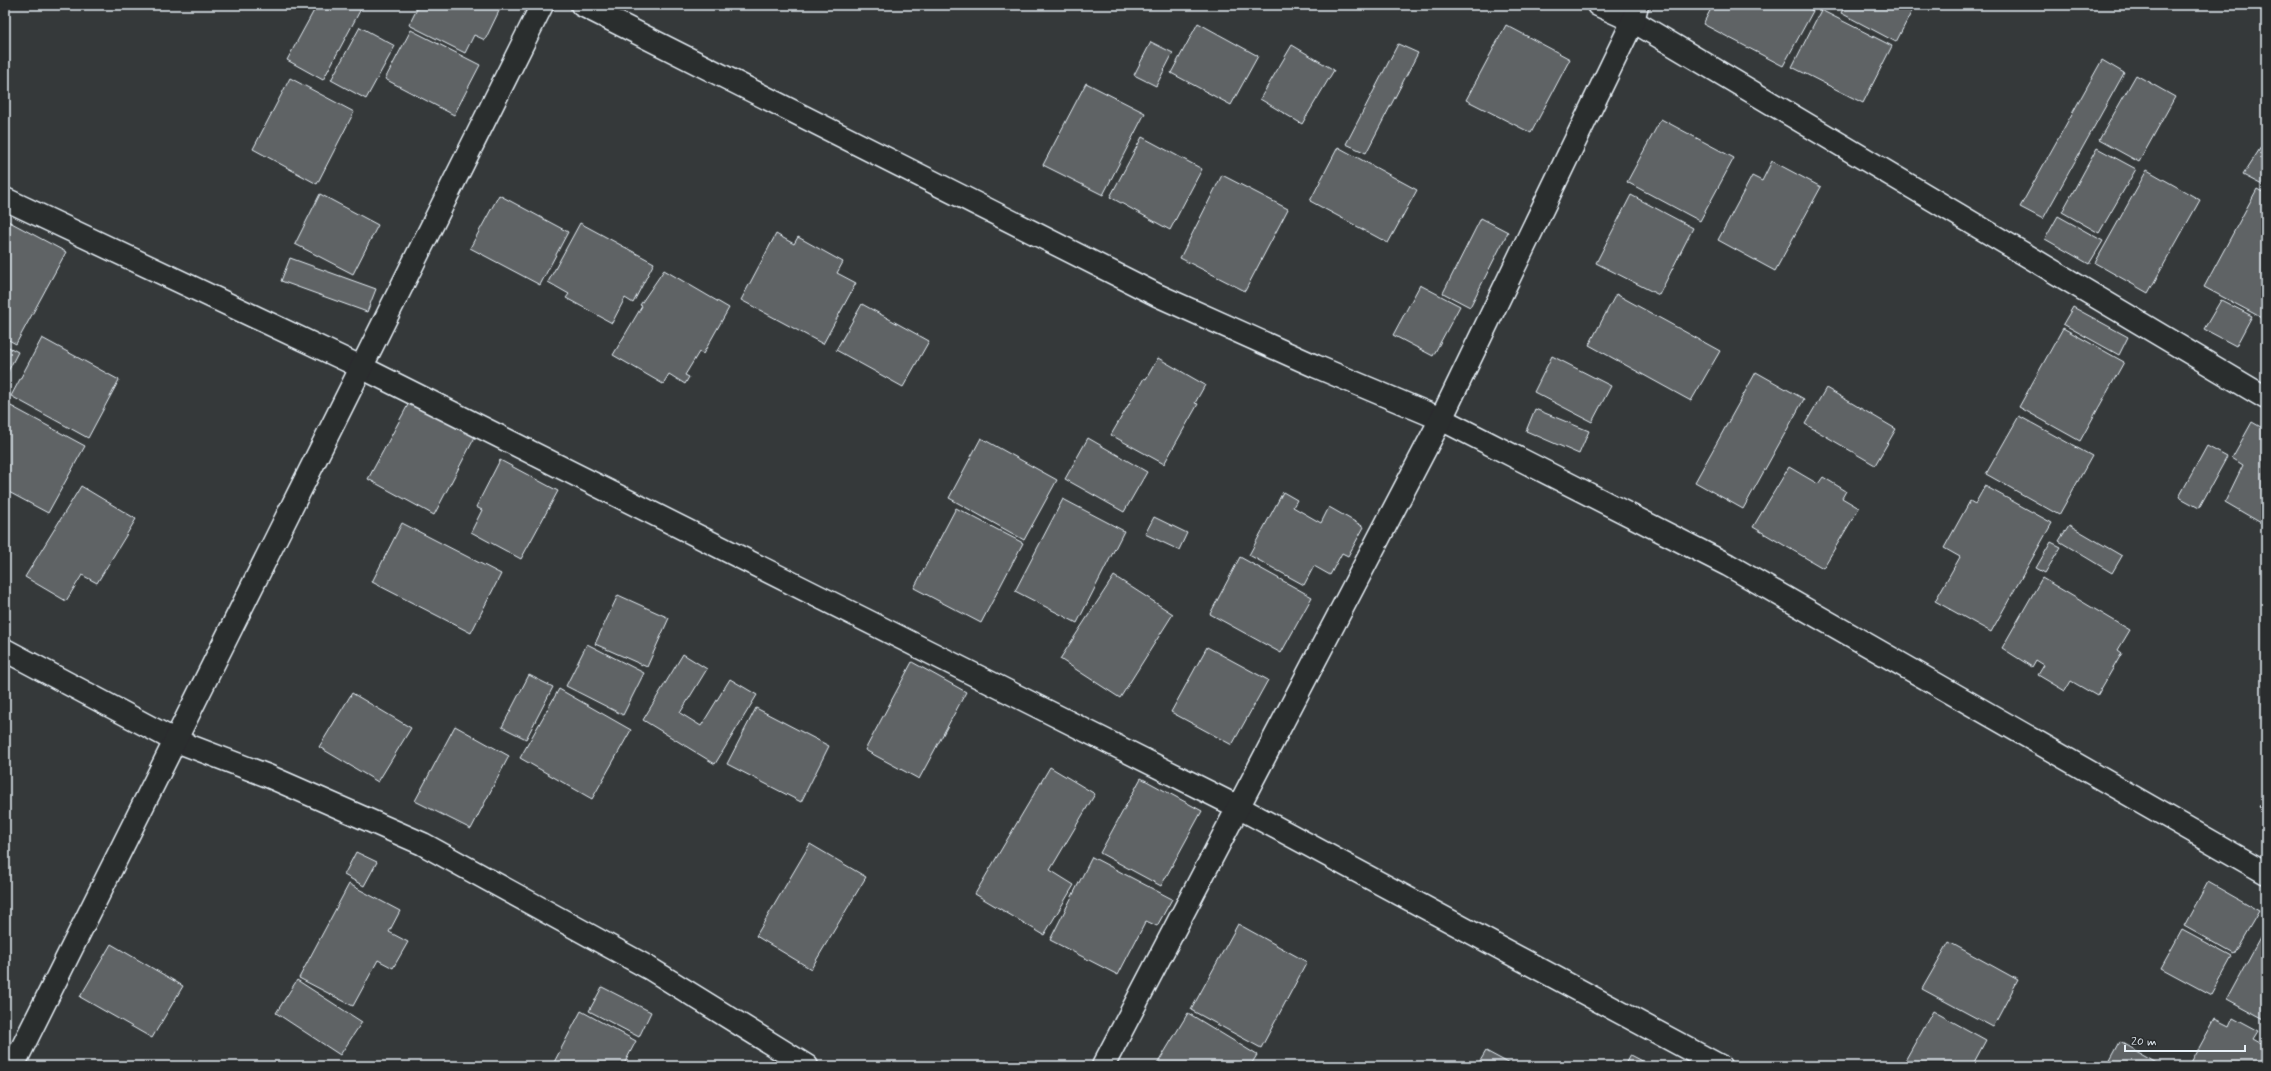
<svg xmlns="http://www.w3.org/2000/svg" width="2271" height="1071" viewBox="0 0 2271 1071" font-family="Mynerve,sans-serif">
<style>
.building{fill:#5f6365;stroke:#e8f1f8}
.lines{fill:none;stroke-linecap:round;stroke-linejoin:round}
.street-casing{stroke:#e8f1f8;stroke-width:25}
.street{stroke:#2a2d2e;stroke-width:22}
</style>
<rect width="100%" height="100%" fill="#35393a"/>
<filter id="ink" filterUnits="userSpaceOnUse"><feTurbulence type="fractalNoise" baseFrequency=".025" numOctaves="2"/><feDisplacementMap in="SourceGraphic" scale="8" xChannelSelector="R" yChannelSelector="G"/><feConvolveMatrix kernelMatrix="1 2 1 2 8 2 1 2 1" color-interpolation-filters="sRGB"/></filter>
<g filter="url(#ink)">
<g class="building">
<polygon points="317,5 363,5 323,80 287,60"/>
<polygon points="419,5 492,5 500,9 485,40 474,35 465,53 409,25"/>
<polygon points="1713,5 1802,5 1813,11 1783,66 1703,24"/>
<polygon points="1845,5 1915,5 1896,42 1841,13"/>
<polygon points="1821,10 1892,46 1863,103 1792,67"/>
<polygon points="1198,23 1258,56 1231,105 1171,73"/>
<polygon points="1506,25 1570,59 1531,133 1466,100"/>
<polygon points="360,27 395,46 366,99 331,80"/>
<polygon points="411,30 480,65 454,115 385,79"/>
<polygon points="1151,42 1173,53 1156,86 1134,75"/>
<polygon points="1398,44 1418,53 1366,153 1346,144"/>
<polygon points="1292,45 1334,70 1302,124 1260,99"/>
<polygon points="2102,60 2124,73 2043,219 2020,207"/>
<polygon points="2136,75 2175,97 2139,162 2099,140"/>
<polygon points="290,78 354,112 317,184 253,149"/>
<polygon points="1086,83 1145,113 1103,195 1043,165"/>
<polygon points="1661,119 1734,158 1700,221 1627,182"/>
<polygon points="1142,137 1202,169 1170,230 1110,197"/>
<polygon points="2263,144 2266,146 2266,187 2243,175"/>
<polygon points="1338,147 1417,190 1388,243 1310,201"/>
<polygon points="2097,148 2136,169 2099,233 2062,212"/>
<polygon points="1772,161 1821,187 1775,271 1718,240 1752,176 1762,181"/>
<polygon points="2147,170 2200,200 2148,293 2095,263"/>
<polygon points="1222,175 1288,209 1245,291 1180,258"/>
<polygon points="2257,189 2266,194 2266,320 2204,287"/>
<polygon points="320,194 378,225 353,274 295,244"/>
<polygon points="499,195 568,232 540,285 470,248"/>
<polygon points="1631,195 1693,228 1659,295 1596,263"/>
<polygon points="2058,216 2103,241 2089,264 2045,239"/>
<polygon points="1481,218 1508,232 1470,307 1443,293"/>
<polygon points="6,220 66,252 16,344 5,338"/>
<polygon points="580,223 654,263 633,303 625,298 612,323 566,298 569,294 548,282"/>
<polygon points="776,234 794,244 798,237 843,262 837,273 856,283 823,344 741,300"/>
<polygon points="290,258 376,289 367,312 281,281"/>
<polygon points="664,270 729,308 703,354 699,352 685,375 689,377 685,384 669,374 663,384 613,355 642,306 640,305"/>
<polygon points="1420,285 1460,306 1433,356 1393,335"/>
<polygon points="1616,294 1720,351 1691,401 1589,345"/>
<polygon points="2221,300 2252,316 2236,346 2204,329"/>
<polygon points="862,304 929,341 903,387 836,350"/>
<polygon points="2073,307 2128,337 2119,355 2063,324"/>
<polygon points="2063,328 2124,362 2080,441 2019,407"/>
<polygon points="42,338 119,380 88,438 11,396"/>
<polygon points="5,345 18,352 5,377"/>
<polygon points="1552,356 1611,386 1592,422 1534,392"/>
<polygon points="1158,358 1205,385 1195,403 1198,404 1164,464 1111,435 1144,378 1146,379"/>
<polygon points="1756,372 1804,399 1743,509 1695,482"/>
<polygon points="1826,388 1896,429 1875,465 1805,424"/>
<polygon points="410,401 475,437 434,515 368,479"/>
<polygon points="9,405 85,446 48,513 5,490 5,413"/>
<polygon points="1535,409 1589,431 1579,454 1526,431"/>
<polygon points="2019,416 2092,456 2059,515 1986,474"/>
<polygon points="2252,422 2266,430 2266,513 2261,523 2225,502 2243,465 2232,458"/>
<polygon points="981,438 1057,480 1024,540 949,498"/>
<polygon points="1088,438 1147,472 1124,512 1065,479"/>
<polygon points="2207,446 2227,457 2199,508 2179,497"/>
<polygon points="500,460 558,491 521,559 471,532 482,510 476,507"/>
<polygon points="1789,467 1818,484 1823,477 1846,491 1842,498 1859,508 1823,568 1753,527"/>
<polygon points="81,486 136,519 97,583 82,575 66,601 25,577"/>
<polygon points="1985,486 2052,523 1991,632 1935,601 1960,557 1944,548 1970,501 1975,504"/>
<polygon points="1283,492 1297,500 1293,507 1321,523 1329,507 1364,527 1348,556 1342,553 1330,575 1314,566 1304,585 1249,555"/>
<polygon points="1063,499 1124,531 1077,623 1015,591"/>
<polygon points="956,508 1023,543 981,623 914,588"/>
<polygon points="1154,517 1187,533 1179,550 1145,534"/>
<polygon points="402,523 501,574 471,633 372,582"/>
<polygon points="2069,525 2122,556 2112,573 2059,541"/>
<polygon points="2051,542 2061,547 2045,573 2036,568"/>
<polygon points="1240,557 1312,597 1281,653 1210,614"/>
<polygon points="1114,576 1173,614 1120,698 1060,659"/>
<polygon points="2042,578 2130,630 2118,650 2122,653 2097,696 2071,681 2065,691 2038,675 2044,665 2036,660 2032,667 2002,648"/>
<polygon points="618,595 669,618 647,667 595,644"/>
<polygon points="587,644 644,673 623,715 566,686"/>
<polygon points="1207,647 1268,680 1232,745 1171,712"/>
<polygon points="683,654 707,669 680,713 701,726 730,679 757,695 715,764 643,720"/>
<polygon points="912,662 966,692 919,779 865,750"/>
<polygon points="529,675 553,687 526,739 502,727"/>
<polygon points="559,689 631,730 592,799 520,758"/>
<polygon points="352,693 411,728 378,782 319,747"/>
<polygon points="756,708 829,746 801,802 727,764"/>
<polygon points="455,726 509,756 471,829 415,801"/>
<polygon points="1050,767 1095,794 1050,870 1074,885 1044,935 975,894"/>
<polygon points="1141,778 1202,811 1161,886 1100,853"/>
<polygon points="2266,794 2266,811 2259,807"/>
<polygon points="810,844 866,877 811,969 756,936"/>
<polygon points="356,852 377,862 364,886 344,875"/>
<polygon points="1092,857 1172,899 1157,926 1146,921 1118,975 1050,940"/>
<polygon points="2208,882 2259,911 2234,954 2184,926"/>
<polygon points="349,884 400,911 389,932 408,942 393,968 378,960 353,1006 299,978"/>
<polygon points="1238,924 1307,962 1261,1048 1191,1010"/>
<polygon points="2266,927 2266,1020 2227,999"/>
<polygon points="2182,930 2232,957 2211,995 2161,968"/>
<polygon points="1949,942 2018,980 1993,1027 1922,989"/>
<polygon points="111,944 183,986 152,1038 80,997"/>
<polygon points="297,980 362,1022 340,1055 276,1013"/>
<polygon points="602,987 651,1012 639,1037 589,1011"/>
<polygon points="581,1011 636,1041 623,1066 552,1066"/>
<polygon points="1933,1011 1986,1040 1972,1066 1902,1066"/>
<polygon points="1188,1013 1257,1055 1250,1066 1156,1066"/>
<polygon points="2233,1017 2259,1031 2254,1039 2263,1044 2266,1038 2266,1066 2189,1066 2215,1019 2229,1026"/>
<polygon points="2120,1042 2163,1066 2107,1066"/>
<polygon points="1486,1051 1514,1066 1477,1066"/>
<polygon points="1630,1055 1651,1066 1624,1066"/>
</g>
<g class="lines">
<defs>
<g id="street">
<polyline points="582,5 1157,295 1315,366 1441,419 1728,565 2266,873"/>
<polyline points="1598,5 1633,21 2266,398"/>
<polyline points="5,199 363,368 1238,807 1720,1066"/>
<polyline points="5,650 174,740 268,776 423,844 649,968 807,1066"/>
<path d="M13 1066C188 712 367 359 542 5"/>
<polyline points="1103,1066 1441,419 1633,21 1637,5"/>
</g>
</defs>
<use href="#street" class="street-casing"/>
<use href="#street" class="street"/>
</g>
</g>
<rect width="2271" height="1071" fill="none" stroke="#2a2d2e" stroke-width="20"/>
<rect x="10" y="10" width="2251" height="1051" fill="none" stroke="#e8f1f8" stroke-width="1.5" filter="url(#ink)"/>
<path d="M2125 1045v6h120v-6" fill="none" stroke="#e8f1f8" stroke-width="2"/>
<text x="2131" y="1045" font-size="12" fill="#e8f1f8" stroke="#2a2d2e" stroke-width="3" paint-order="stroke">20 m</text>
</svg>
